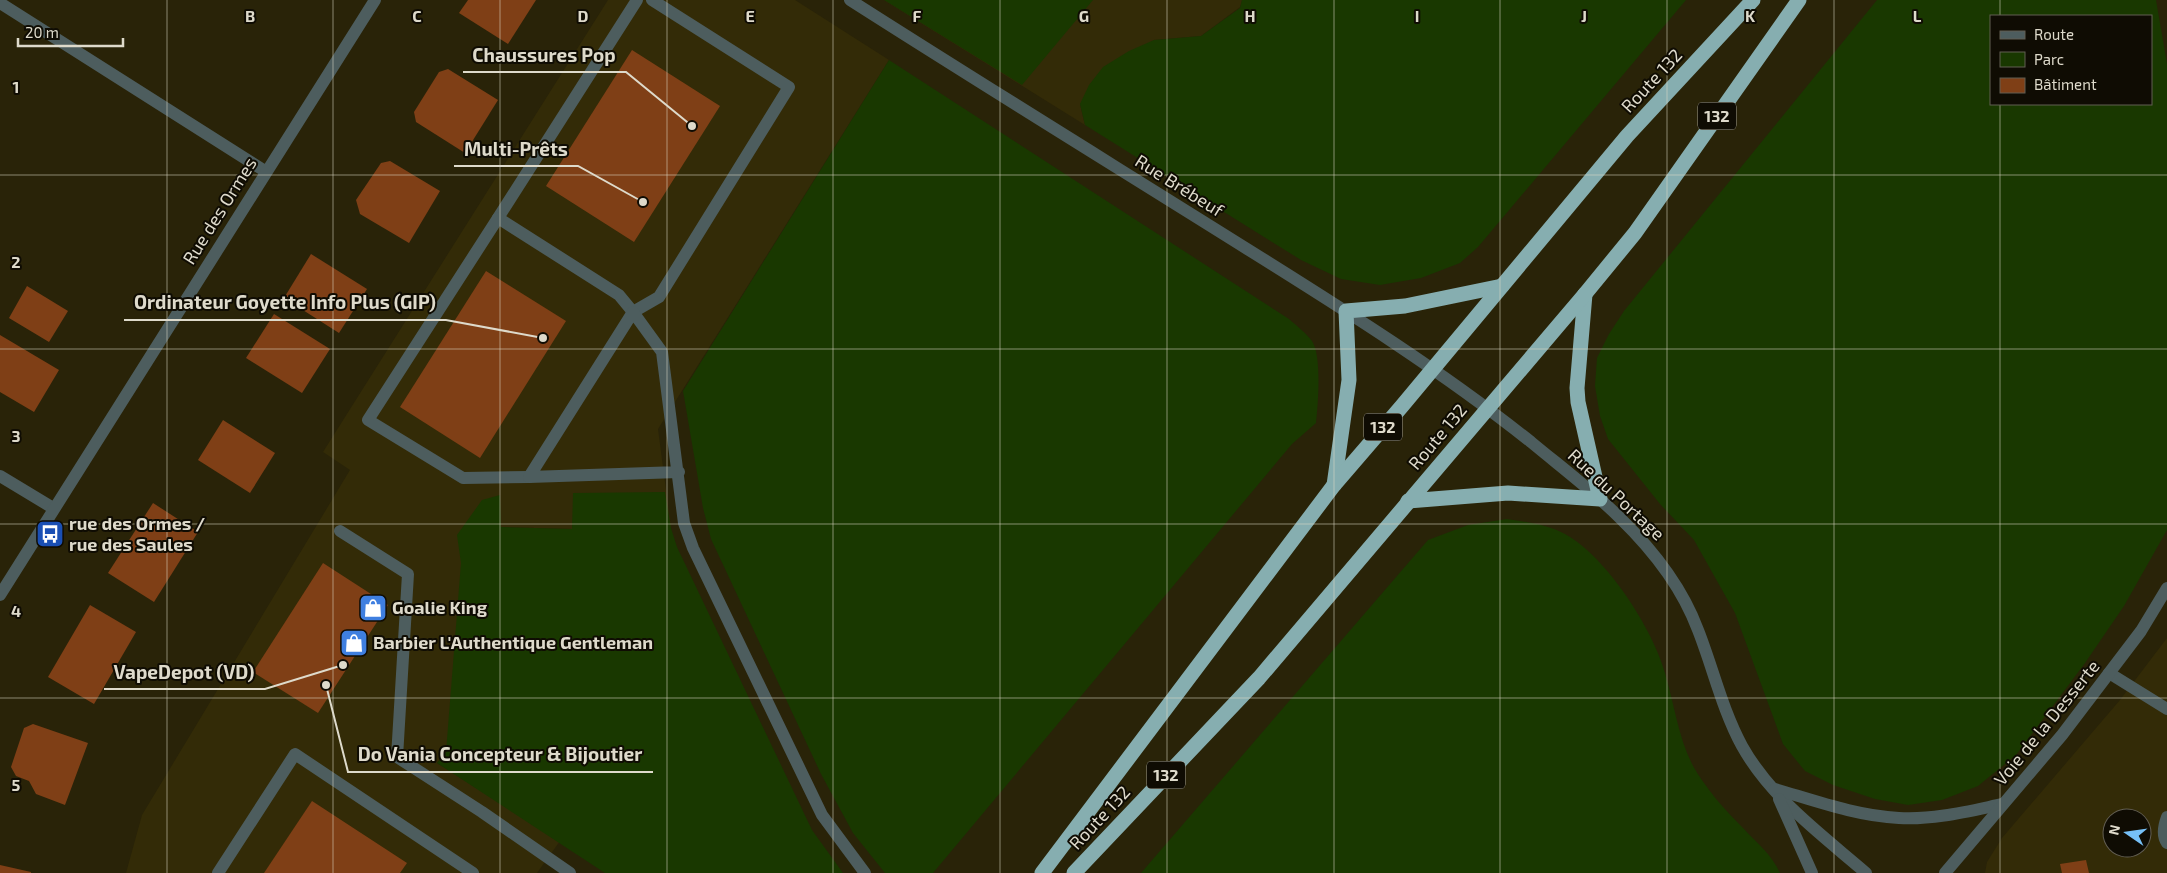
<svg xmlns="http://www.w3.org/2000/svg" width="2167" height="873" viewBox="0 0 2167 873" font-family="'Exo 2',sans-serif">
<style>
.built{fill:#332b07;fill-rule:evenodd}
.green{fill:#193800;fill-rule:evenodd}
.building{fill:#7f3f16}
.lines{fill:none;stroke-linecap:round;stroke-linejoin:round}
.minor{stroke:#4d5d5e;stroke-width:12}
.highway{stroke:#86aeb0;stroke-width:15}
.grid{fill:none;stroke:#dedacb;stroke-width:1;stroke-opacity:0.55}
.labels{text-anchor:middle;stroke-width:4;stroke-linejoin:round;paint-order:stroke}
.shield{fill:#0f0c03;stroke:#a09c8f;stroke-width:1}
.shield-label{font-size:16px;font-weight:bold;fill:#dedacb}
.street-label{font-size:18px;fill:#dedacb;stroke:#0f0c03}
.poi-label{font-size:18px;font-weight:bold;fill:#dedacb;stroke:#0f0c03;text-anchor:start}
.grid-label{font-size:16px;text-anchor:middle;font-weight:bold;fill:#dedacb;stroke:#0f0c03;stroke-width:4;stroke-linejoin:round;paint-order:stroke}
.leader{fill:none;stroke:#dedacb;stroke-width:2}
.callout-dot{fill:#dedacb;stroke:#0f0c03;stroke-width:2}
.callout-label{font-size:19px;text-anchor:middle;font-weight:bold;fill:#dedacb;stroke:#0f0c03;stroke-width:4;stroke-linejoin:round;paint-order:stroke}
</style>
<rect width="100%" height="100%" fill="#292308"/>
<g class="built">
<polygon points="608,0 795,0 889,60 658,429 671,528 572,529 501,527 446,752 437,763 560,841 537,873 126,873 142,815 350,470 323,452"/>
<polygon points="884,0 1242,0 1240,7 1201,36 1154,40 1080,104 1085,125"/>
<path d="M2167 638V873H1985L1987 862 2002 838 2120 700ZM2112 818H2142V848H2112Z"/>
</g>
<g class="green">
<polygon points="884,0 1093,0 1022,85"/>
<polygon points="1242,0 1686,0 1478,247 1460,263 1421,278 1380,285 1341,279 1301,260 1085,125 1080,104 1089,85 1103,67 1129,51 1154,40 1201,36 1240,8"/>
<path d="M1877 0H2156L2167 64V530L2124 606 2085 663 2016 755 1978 786 1942 800 1908 805 1875 799 1833 785 1805 771 1783 744 1735 613 1694 540 1660 504 1608 439 1600 416 1595 386 1597 358 1609 334 1624 311ZM1991 16H2151V104H1991Z"/>
<path d="M889 60 1289 319C1297 326 1306 333 1312 341 1322 356 1318 404 1316 423L1292 444 933 873H885L853 833 821 774 711 539 703 508 683 391Z"/>
<polygon points="665,492 671,528 677,547 812,830 843,873 605,873 437,763 446,752 461,563 457,535 482,500 500,495 501,527 572,529 573,493"/>
<path d="M1507 519C1527 522 1546 524 1565 534 1606 556 1653 629 1665 673 1674 703 1678 736 1692 764 1705 788 1725 810 1744 829 1757 843 1772 855 1780 873H1141L1428 540 1468 525Z"/>
</g>
<g class="building">
<polygon points="468,0 536,0 508,44 459,13"/>
<polygon points="632,50 720,106 634,242 546,186"/>
<polygon points="448,69 498,100 465,153 416,122 414,112 439,72"/>
<polygon points="390,161 440,191 409,243 360,214 356,200 381,163"/>
<polygon points="311,254 367,289 339,333 284,298"/>
<polygon points="486,271 566,321 480,458 400,407"/>
<polygon points="27,286 68,311 49,342 9,318"/>
<polygon points="274,314 330,349 302,393 246,358"/>
<polygon points="0,335 59,370 34,412 0,392"/>
<polygon points="223,420 275,453 250,493 198,460"/>
<polygon points="153,503 198,532 154,602 108,573"/>
<polygon points="323,563 388,605 318,713 253,672"/>
<polygon points="90,605 136,632 94,704 48,677"/>
<polygon points="33,724 88,743 65,805 36,794 29,781 16,776 11,767 24,728"/>
<polygon points="312,801 407,863 400,873 264,873"/>
<polygon points="2086,860 2089,873 2062,873 2060,864"/>
<polygon points="0,865 31,872 31,873 0,873"/>
</g>
<g class="lines">
<g class="minor">
<polyline points="637,0 498,218 619,295 633,312 659,297 789,87 652,0"/>
<path d="M850 0C983 85 1118 168 1252 252 1348 312 1443 372 1531 442 1561 467 1592 490 1620 518 1653 550 1682 587 1698 630 1713 668 1722 709 1742 746 1771 798 1822 835 1866 873"/>
<polyline points="0,3 265,171"/>
<polyline points="498,218 368,420 463,478 529,477"/>
<polyline points="679,472 529,477 633,312 662,352 684,523 693,548 822,815 865,873"/>
<polyline points="0,476 53,508"/>
<polyline points="340,531 408,574 397,757 482,812 570,873"/>
<polyline points="0,595 375,0"/>
<polyline points="2109,673 2167,709"/>
<path d="M1775 789C1816 801 1857 816 1899 818 1934 820 1969 811 2003 804"/>
<polyline points="1779,799 1812,873"/>
<path d="M2167 817C2164 825 2162 836 2167 843"/>
<polyline points="218,873 295,754 473,873"/>
<polyline points="1945,873 2062,735 2141,631 2167,588"/>
</g>
<g class="highway">
<polyline points="1334,485 1349,380 1346,311 1405,306 1502,286"/>
<polyline points="1408,501 1508,493 1600,499 1578,402 1577,388 1585,294"/>
<polyline points="1042,873 1334,485 1402,406 1627,136 1753,0"/>
<polyline points="1074,873 1259,678 1585,294 1635,233 1799,0"/>
</g>
</g>
<path class="grid" d="M167 0V873M333 0V873M500 0V873M667 0V873M833 0V873M1000 0V873M1167 0V873M1334 0V873M1500 0V873M1667 0V873M1834 0V873M2000 0V16M2000 104V873M0 175H2167M0 349H2167M0 524H2167M0 698H2167"/>
<defs>
<symbol id="bus-square" viewBox="-11 -11 22 22"><rect x="-9" y="-9" width="18" height="18" rx="4" fill="#1a4fb4" stroke="#0f0c03"/><path d="M-5-6H5V4H4V6H2V4H-2V6H-4V4H-5ZM-3.5-4V0h7V-4ZM-3.5 1.2v1.5H-2V1.2ZM2 1.2v1.5H3.5V1.2Z" fill="#fff"/></symbol>
<symbol id="shop-square" viewBox="-11 -11 22 22"><rect x="-9" y="-9" width="18" height="18" rx="4" fill="#3f7fe0" stroke="#0f0c03"/><path d="M-5-2.5h2.3a2.7 3.5 0 0 1 5.4 0H5L5.5 6h-11ZM-1.5-2.5h3a1.5 2.3 0 0 0-3 0Z" fill="#fff"/></symbol>
</defs>
<g fill-rule="evenodd">
<use href="#bus-square" x="34" y="518" width="32" height="32"/>
<use href="#shop-square" x="357" y="592" width="32" height="32"/>
<use href="#shop-square" x="338" y="627" width="32" height="32"/>
</g>
<g class="labels">
<g class="shield">
<rect x="1698" y="102.5" width="38" height="27" rx="4"/>
<rect x="1364" y="413.5" width="38" height="27" rx="4"/>
<rect x="1147" y="761.5" width="38" height="27" rx="4"/>
</g>
<g class="shield-label">
<text x="1717" y="122">132</text>
<text x="1383" y="433">132</text>
<text x="1166" y="781">132</text>
</g>
<g class="street-label">
<text transform="translate(1652 81) rotate(-47)" y="6">Route 132</text>
<text transform="translate(1179 186) rotate(32)" y="6">Rue Brébeuf</text>
<text transform="translate(220 211) rotate(-58)" y="6">Rue des Ormes</text>
<text transform="translate(1438 437) rotate(-50)" y="6">Route 132</text>
<text transform="translate(1616 495) rotate(43)" y="6">Rue du Portage</text>
<text transform="translate(2047 723) rotate(-51)" y="6">Voie de la Desserte</text>
<text transform="translate(1100 818) rotate(-47)" y="6">Route 132</text>
</g>
<g class="poi-label">
<text x="69" y="530">rue des Ormes /<tspan x="69" dy="21">rue des Saules</tspan></text>
<text x="392" y="614">Goalie King</text>
<text x="373" y="649">Barbier L'Authentique Gentleman</text>
</g>
</g>
<g class="grid-label">
<text x="250" y="22">B</text>
<text x="417" y="22">C</text>
<text x="583" y="22">D</text>
<text x="750" y="22">E</text>
<text x="917" y="22">F</text>
<text x="1084" y="22">G</text>
<text x="1250" y="22">H</text>
<text x="1417" y="22">I</text>
<text x="1584" y="22">J</text>
<text x="1750" y="22">K</text>
<text x="1917" y="22">L</text>
<text x="16" y="93">1</text>
<text x="16" y="268">2</text>
<text x="16" y="442">3</text>
<text x="16" y="617">4</text>
<text x="16" y="791">5</text>
</g>
<path class="leader" d="M692 126L626 72H463M643 202L578 166H454M543 338L446 320H124M343 665L265 689H104M326 685L348 772H653"/>
<g class="callout-dot">
<circle cx="692" cy="126" r="5"/>
<circle cx="643" cy="202" r="5"/>
<circle cx="543" cy="338" r="5"/>
<circle cx="343" cy="665" r="5"/>
<circle cx="326" cy="685" r="5"/>
</g>
<g class="callout-label">
<text x="544" y="62">Chaussures Pop</text>
<text x="516" y="156">Multi-Prêts</text>
<text x="285" y="309">Ordinateur Goyette Info Plus (GIP)</text>
<text x="184" y="679">VapeDepot (VD)</text>
<text x="500" y="761">Do Vania Concepteur &amp; Bijoutier</text>
</g>
<rect x="1990" y="15" width="162" height="90" fill="#0f0c03" stroke="#625e53"/>
<rect x="2000" y="31" width="25" height="8" fill="#4d5d5e" stroke="#625e53"/>
<text x="2034" y="40" font-size="15" fill="#dedacb">Route</text>
<rect x="2000" y="52" width="25" height="15" fill="#193800" stroke="#625e53"/>
<text x="2034" y="65" font-size="15" fill="#dedacb">Parc</text>
<rect x="2000" y="78" width="25" height="15" fill="#7f3f16" stroke="#625e53"/>
<text x="2034" y="90" font-size="15" fill="#dedacb">Bâtiment</text>
<g transform="translate(2127 833) rotate(283)"><circle r="24" fill="#0f0c03" stroke="#625e53"/>
<path d="M0-4L9 19L0 12L-9 19Z" fill="#76c0f7"/>
<text y="-8" font-size="14" font-weight="bold" text-anchor="middle" fill="#dedacb">N</text>
</g>
<path d="M18 38v8h105v-8" fill="none" stroke="#dedacb" stroke-width="2.5"/>
<text x="25" y="38" font-size="15" fill="#dedacb" stroke="#0f0c03" stroke-width="4" paint-order="stroke">20 m</text>
</svg>
